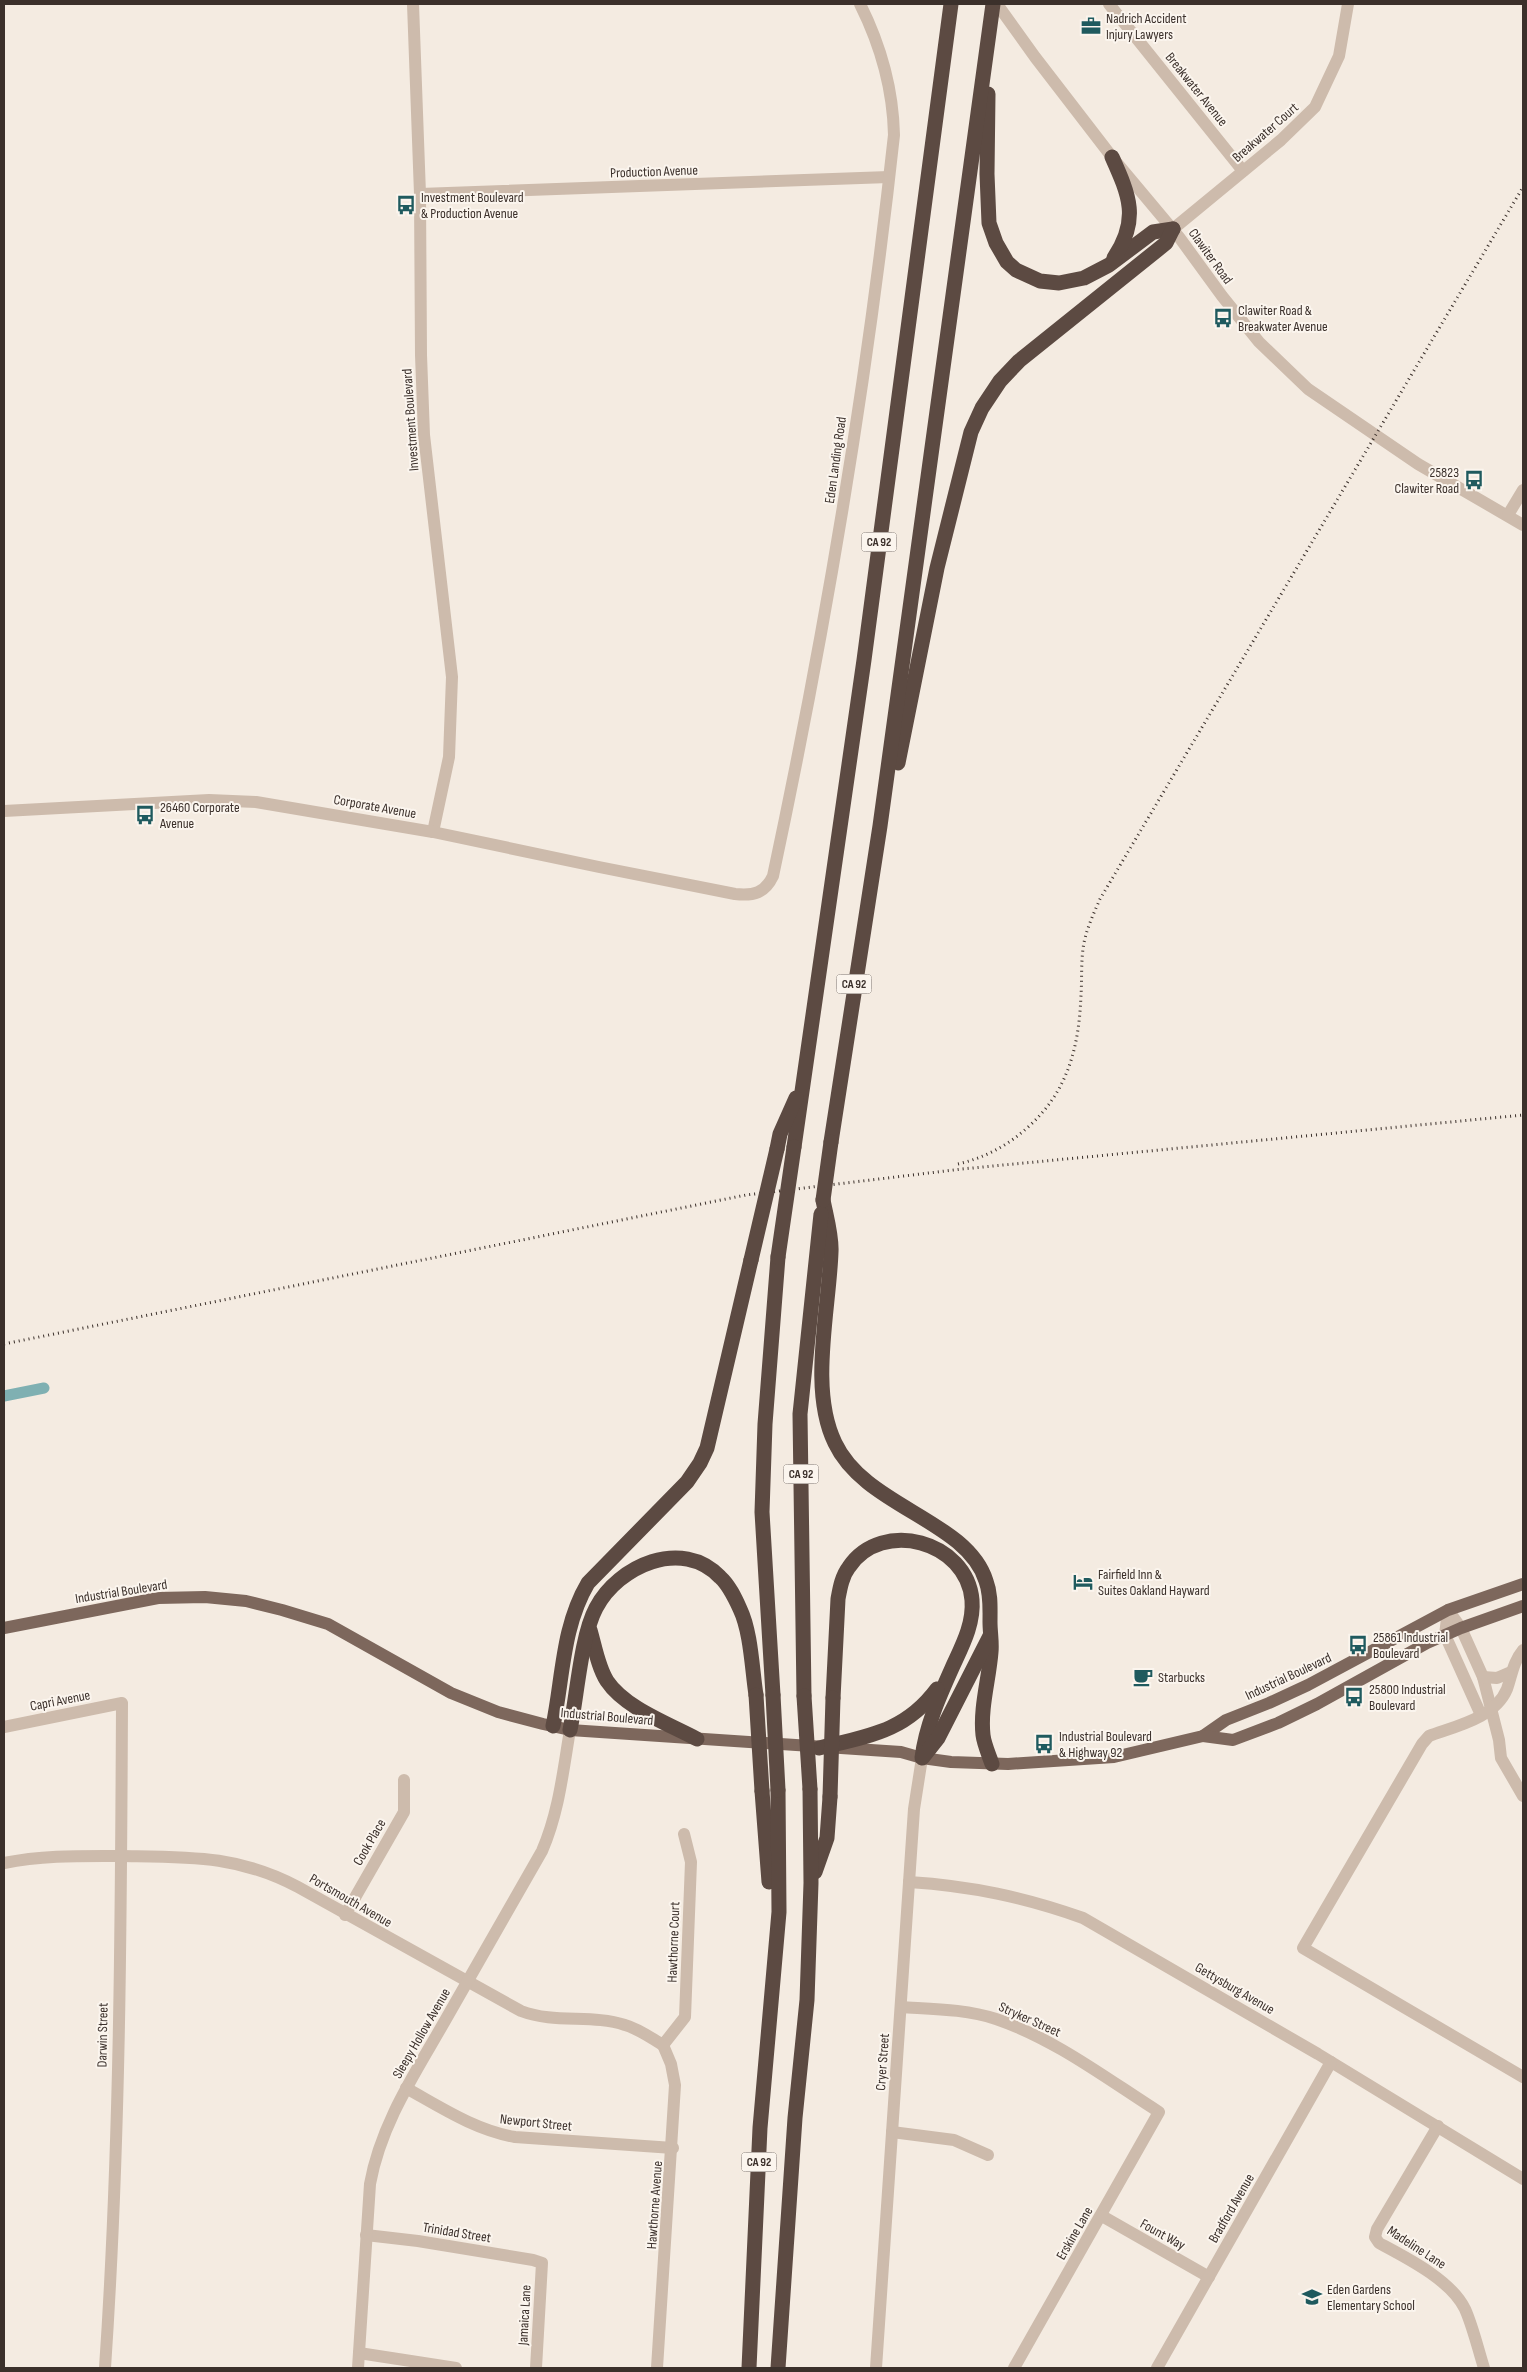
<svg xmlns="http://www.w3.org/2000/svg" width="1527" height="2372" viewBox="0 0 1527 2372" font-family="'Sofia Sans Condensed',sans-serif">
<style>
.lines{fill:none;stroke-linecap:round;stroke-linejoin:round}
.canal{stroke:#7fb0b2;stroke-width:11}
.minor{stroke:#cdbbac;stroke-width:12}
.major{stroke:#7d675c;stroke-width:12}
.highway{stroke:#5c4a42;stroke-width:15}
.rail{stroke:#3b302b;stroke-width:3;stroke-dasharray:1 4;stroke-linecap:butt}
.highway-bridge{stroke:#5c4a42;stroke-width:15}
.labels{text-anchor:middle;stroke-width:4;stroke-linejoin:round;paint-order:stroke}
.shield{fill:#fbf5ee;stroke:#756b66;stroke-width:1}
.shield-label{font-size:12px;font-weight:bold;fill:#3b302b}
.poi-label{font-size:14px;fill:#3b302b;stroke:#fbf5ee;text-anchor:start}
.street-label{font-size:14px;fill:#3b302b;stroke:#fbf5ee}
</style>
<rect width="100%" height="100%" fill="#f4ebe1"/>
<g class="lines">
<polyline class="canal" points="4,1396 44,1388"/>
<g class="minor">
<polyline points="413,4 420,194 421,355 424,435 452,677 449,757 433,832"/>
<polyline points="997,4 1035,57 1112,157 1179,237 1222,296 1259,342 1308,389 1418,464 1523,525"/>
<polyline points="1109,4 1243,171"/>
<polyline points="420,194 889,177"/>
<polyline points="1173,229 1281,140 1315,107 1339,56 1348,4"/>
<polyline points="1508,515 1523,490"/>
<path d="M4 811 209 800 256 802 433 832 599 867 735 894C754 896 765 893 773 876 825 632 867 384 894 135 893 88 881 46 860 4"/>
<polyline points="1448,1610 1461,1628 1483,1677 1499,1740 1501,1758 1523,1796"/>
<polyline points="1448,1610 1445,1635 1481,1715"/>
<path d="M1523 1650C1513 1662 1512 1675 1507 1689 1495 1718 1456 1726 1429 1736L1422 1744 1303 1948 1523 2077"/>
<polyline points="1483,1677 1497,1678 1511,1672"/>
<path d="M4 1727 122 1703C121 1925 120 2147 105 2368"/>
<path d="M4 1863C43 1855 82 1856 122 1856 188 1857 238 1855 298 1887L521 2011C555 2024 592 2014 625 2025 639 2029 651 2038 663 2045"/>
<path d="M909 1882C971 1886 1024 1897 1083 1918L1318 2054 1523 2179"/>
<polyline points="345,1915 404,1812 404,1780"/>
<path d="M901 2007C932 2009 966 2009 996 2019 1055 2039 1107 2079 1159 2112L1014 2368"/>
<polyline points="663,2045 685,2017 691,1862 684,1834"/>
<path d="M406 2088C442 2108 475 2130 515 2137L673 2148"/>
<path d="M1438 2126 1377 2229 1375 2237 1379 2243C1407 2258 1451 2280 1465 2309 1473 2327 1478 2349 1484 2368"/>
<polyline points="892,2132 954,2140 988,2155"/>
<polyline points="1102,2216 1209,2277"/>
<polyline points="366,2235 418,2241 533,2260 542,2263 536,2368"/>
<polyline points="359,2353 456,2368"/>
<path d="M358 2368 370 2184C381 2123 416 2072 446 2019 478 1963 510 1907 542 1851 559 1812 563 1771 570 1730"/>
<polyline points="657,2368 675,2085 671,2064 663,2045"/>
<polyline points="876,2368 914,1809 922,1758"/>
<polyline points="1157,2368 1331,2062"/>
</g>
<g class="major">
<polyline points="4,1628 158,1598 205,1597 246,1601 282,1610 328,1624 451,1693 498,1712 543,1724 570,1730 901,1752 922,1758 951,1762 1008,1764 1114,1757 1203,1736 1226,1720 1269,1703 1308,1685 1448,1610 1523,1584"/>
<polyline points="1203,1736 1233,1740 1278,1723 1317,1704 1427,1643 1461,1628 1523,1606"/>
</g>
<g class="highway">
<polyline points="988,94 987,174 989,223 996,243 1007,262 1016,270 1040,281 1059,283 1084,278 1109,265 1153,232 1173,229"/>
<path d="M1112 157C1129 195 1140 219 1114 258"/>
<polyline points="898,763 937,568 971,432 982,408 1000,381 1019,361 1166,243 1173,229"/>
<polyline points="831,1142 880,826 993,4"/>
<polyline points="794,1147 864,660 951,4"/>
<polyline points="777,1149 780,1134 796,1098"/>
<path d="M823 1200C826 1216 832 1236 831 1252 829 1310 809 1390 835 1443 865 1507 967 1520 986 1581 991 1594 990 1608 990 1622 990 1632 992 1642 991 1652 989 1679 980 1708 983 1735 984 1744 989 1755 992 1764"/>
<path d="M590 1630C595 1647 598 1667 607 1681 625 1708 669 1724 697 1739"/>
<polyline points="773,1695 762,1512 765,1424 778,1257"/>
<polyline points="804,1696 800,1414 821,1214"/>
<path d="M833 1698 838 1599C840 1588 842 1576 849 1567 882 1518 967 1541 972 1600 974 1624 962 1646 952 1668 939 1697 926 1726 922 1758"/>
<path d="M553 1726C563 1678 562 1627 588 1583L687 1482 700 1463 707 1448 751 1260"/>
<path d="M570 1730C577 1696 581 1636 596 1608 618 1566 682 1537 720 1577 729 1585 735 1598 740 1609 751 1632 752 1669 756 1695"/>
<path d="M819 1748C868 1736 905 1732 937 1689"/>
<polyline points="923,1757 938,1738 990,1636"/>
<polyline points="762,1791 769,1882"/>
<polyline points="815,1872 827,1838 830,1797"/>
<polyline points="749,2368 760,2128 779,1912 778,1790"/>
<polyline points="778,2368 795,2118 807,2000 811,1883 810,1789"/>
</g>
<g class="rail">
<path d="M958 1164C984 1158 1007 1146 1027 1128 1068 1092 1079 1047 1081 995 1082 980 1081 964 1083 949 1085 932 1093 915 1100 899L1523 187"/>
<polyline points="4,1344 746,1195 962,1169 1523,1115"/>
</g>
<g class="highway-bridge">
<polyline points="823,1200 831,1142"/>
<polyline points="778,1257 794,1147"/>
<polyline points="751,1260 777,1149"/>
<polyline points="756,1695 762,1791"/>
<polyline points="773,1695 778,1790"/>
<polyline points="804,1696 810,1789"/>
<polyline points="830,1797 833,1698"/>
</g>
</g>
<defs>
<symbol id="office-bare" viewBox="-9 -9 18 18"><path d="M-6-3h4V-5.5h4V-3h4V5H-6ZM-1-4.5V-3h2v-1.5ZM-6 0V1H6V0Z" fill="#1f5a5e" stroke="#fbf5ee" stroke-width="2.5" paint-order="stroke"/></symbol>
<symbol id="bus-bare" viewBox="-9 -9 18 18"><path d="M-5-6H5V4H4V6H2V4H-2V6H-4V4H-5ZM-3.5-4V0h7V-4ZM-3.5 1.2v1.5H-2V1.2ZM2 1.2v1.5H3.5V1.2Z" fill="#1f5a5e" stroke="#fbf5ee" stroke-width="2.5" paint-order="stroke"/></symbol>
<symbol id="hotel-bare" viewBox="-9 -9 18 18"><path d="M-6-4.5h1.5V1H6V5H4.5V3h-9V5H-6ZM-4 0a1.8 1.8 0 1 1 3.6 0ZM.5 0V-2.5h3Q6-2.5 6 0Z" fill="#1f5a5e" stroke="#fbf5ee" stroke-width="2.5" paint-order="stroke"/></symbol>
<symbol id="cafe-bare" viewBox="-9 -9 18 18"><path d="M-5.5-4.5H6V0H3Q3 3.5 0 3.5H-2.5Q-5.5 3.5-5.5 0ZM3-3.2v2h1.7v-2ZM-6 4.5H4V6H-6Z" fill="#1f5a5e" stroke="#fbf5ee" stroke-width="2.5" paint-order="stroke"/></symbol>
<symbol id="school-bare" viewBox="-9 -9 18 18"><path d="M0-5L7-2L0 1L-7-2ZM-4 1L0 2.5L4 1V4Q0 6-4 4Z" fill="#1f5a5e" stroke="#fbf5ee" stroke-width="2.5" paint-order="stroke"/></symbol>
</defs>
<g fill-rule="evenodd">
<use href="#office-bare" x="1077" y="12" width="28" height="28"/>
<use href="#bus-bare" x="392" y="191" width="28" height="28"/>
<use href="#bus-bare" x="1209" y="304" width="28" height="28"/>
<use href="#bus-bare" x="1460" y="466" width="28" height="28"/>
<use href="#bus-bare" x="131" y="801" width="28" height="28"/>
<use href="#hotel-bare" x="1069" y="1568" width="28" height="28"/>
<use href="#bus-bare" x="1344" y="1631" width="28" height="28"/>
<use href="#cafe-bare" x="1129" y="1663" width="28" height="28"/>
<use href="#bus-bare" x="1340" y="1683" width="28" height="28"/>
<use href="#bus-bare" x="1030" y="1730" width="28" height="28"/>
<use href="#school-bare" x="1298" y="2283" width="28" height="28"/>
</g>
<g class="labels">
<g class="shield">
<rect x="861.5" y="532.5" width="35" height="19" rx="4"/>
<rect x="836.5" y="974.5" width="35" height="19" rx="4"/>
<rect x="783.5" y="1464.5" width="35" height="19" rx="4"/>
<rect x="741.5" y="2152.5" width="35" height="19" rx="4"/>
</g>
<g class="shield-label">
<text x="879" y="546">CA 92</text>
<text x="854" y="988">CA 92</text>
<text x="801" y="1478">CA 92</text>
<text x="759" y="2166">CA 92</text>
</g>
<g class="poi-label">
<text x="1106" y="23">Nadrich Accident<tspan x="1106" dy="16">Injury Lawyers</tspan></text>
<text x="421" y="202">Investment Boulevard<tspan x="421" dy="16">&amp; Production Avenue</tspan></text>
<text x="1238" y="315">Clawiter Road &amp;<tspan x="1238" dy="16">Breakwater Avenue</tspan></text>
<text x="1459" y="477" text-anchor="end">25823<tspan x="1459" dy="16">Clawiter Road</tspan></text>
<text x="160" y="812">26460 Corporate<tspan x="160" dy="16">Avenue</tspan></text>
<text x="1098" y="1579">Fairfield Inn &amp;<tspan x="1098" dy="16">Suites Oakland Hayward</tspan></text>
<text x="1373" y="1642">25861 Industrial<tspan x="1373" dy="16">Boulevard</tspan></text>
<text x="1158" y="1682">Starbucks</text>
<text x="1369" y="1694">25800 Industrial<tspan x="1369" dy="16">Boulevard</tspan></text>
<text x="1059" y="1741">Industrial Boulevard<tspan x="1059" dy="16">&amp; Highway 92</tspan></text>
<text x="1327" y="2294">Eden Gardens<tspan x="1327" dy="16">Elementary School</tspan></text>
</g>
<g class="street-label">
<text transform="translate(1197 89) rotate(51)" y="5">Breakwater Avenue</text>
<text transform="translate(1265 132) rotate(-41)" y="5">Breakwater Court</text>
<text transform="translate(654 171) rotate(-2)" y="5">Production Avenue</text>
<text transform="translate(1211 256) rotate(54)" y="5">Clawiter Road</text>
<text transform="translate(410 420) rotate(-94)" y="5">Investment Boulevard</text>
<text transform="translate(835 460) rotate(-82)" y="5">Eden Landing Road</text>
<text transform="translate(375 806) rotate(10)" y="5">Corporate Avenue</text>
<text transform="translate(121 1591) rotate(-9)" y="5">Industrial Boulevard</text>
<text transform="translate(1288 1676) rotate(-25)" y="5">Industrial Boulevard</text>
<text transform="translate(60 1700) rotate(-11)" y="5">Capri Avenue</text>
<text transform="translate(607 1716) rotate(5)" y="5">Industrial Boulevard</text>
<text transform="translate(369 1842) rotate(-60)" y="5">Cook Place</text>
<text transform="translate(351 1900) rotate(30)" y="5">Portsmouth Avenue</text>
<text transform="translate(673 1942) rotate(-88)" y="5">Hawthorne Court</text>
<text transform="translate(1235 1988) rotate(30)" y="5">Gettysburg Avenue</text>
<text transform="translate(1030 2019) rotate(24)" y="5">Stryker Street</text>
<text transform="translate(421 2033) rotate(-60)" y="5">Sleepy Hollow Avenue</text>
<text transform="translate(102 2035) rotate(-89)" y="5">Darwin Street</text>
<text transform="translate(882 2062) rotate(-86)" y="5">Cryer Street</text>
<text transform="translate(536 2122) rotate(6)" y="5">Newport Street</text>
<text transform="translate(654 2205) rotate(-86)" y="5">Hawthorne Avenue</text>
<text transform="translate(1231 2208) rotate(-60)" y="5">Bradford Avenue</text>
<text transform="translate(457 2232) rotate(9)" y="5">Trinidad Street</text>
<text transform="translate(1074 2233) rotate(-60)" y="5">Erskine Lane</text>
<text transform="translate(1163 2234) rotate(29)" y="5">Fount Way</text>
<text transform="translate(1417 2247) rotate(33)" y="5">Madeline Lane</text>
<text transform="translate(524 2315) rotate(-87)" y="5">Jamaica Lane</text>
</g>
</g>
<rect width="1527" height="2372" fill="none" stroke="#3b302b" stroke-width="10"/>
</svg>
